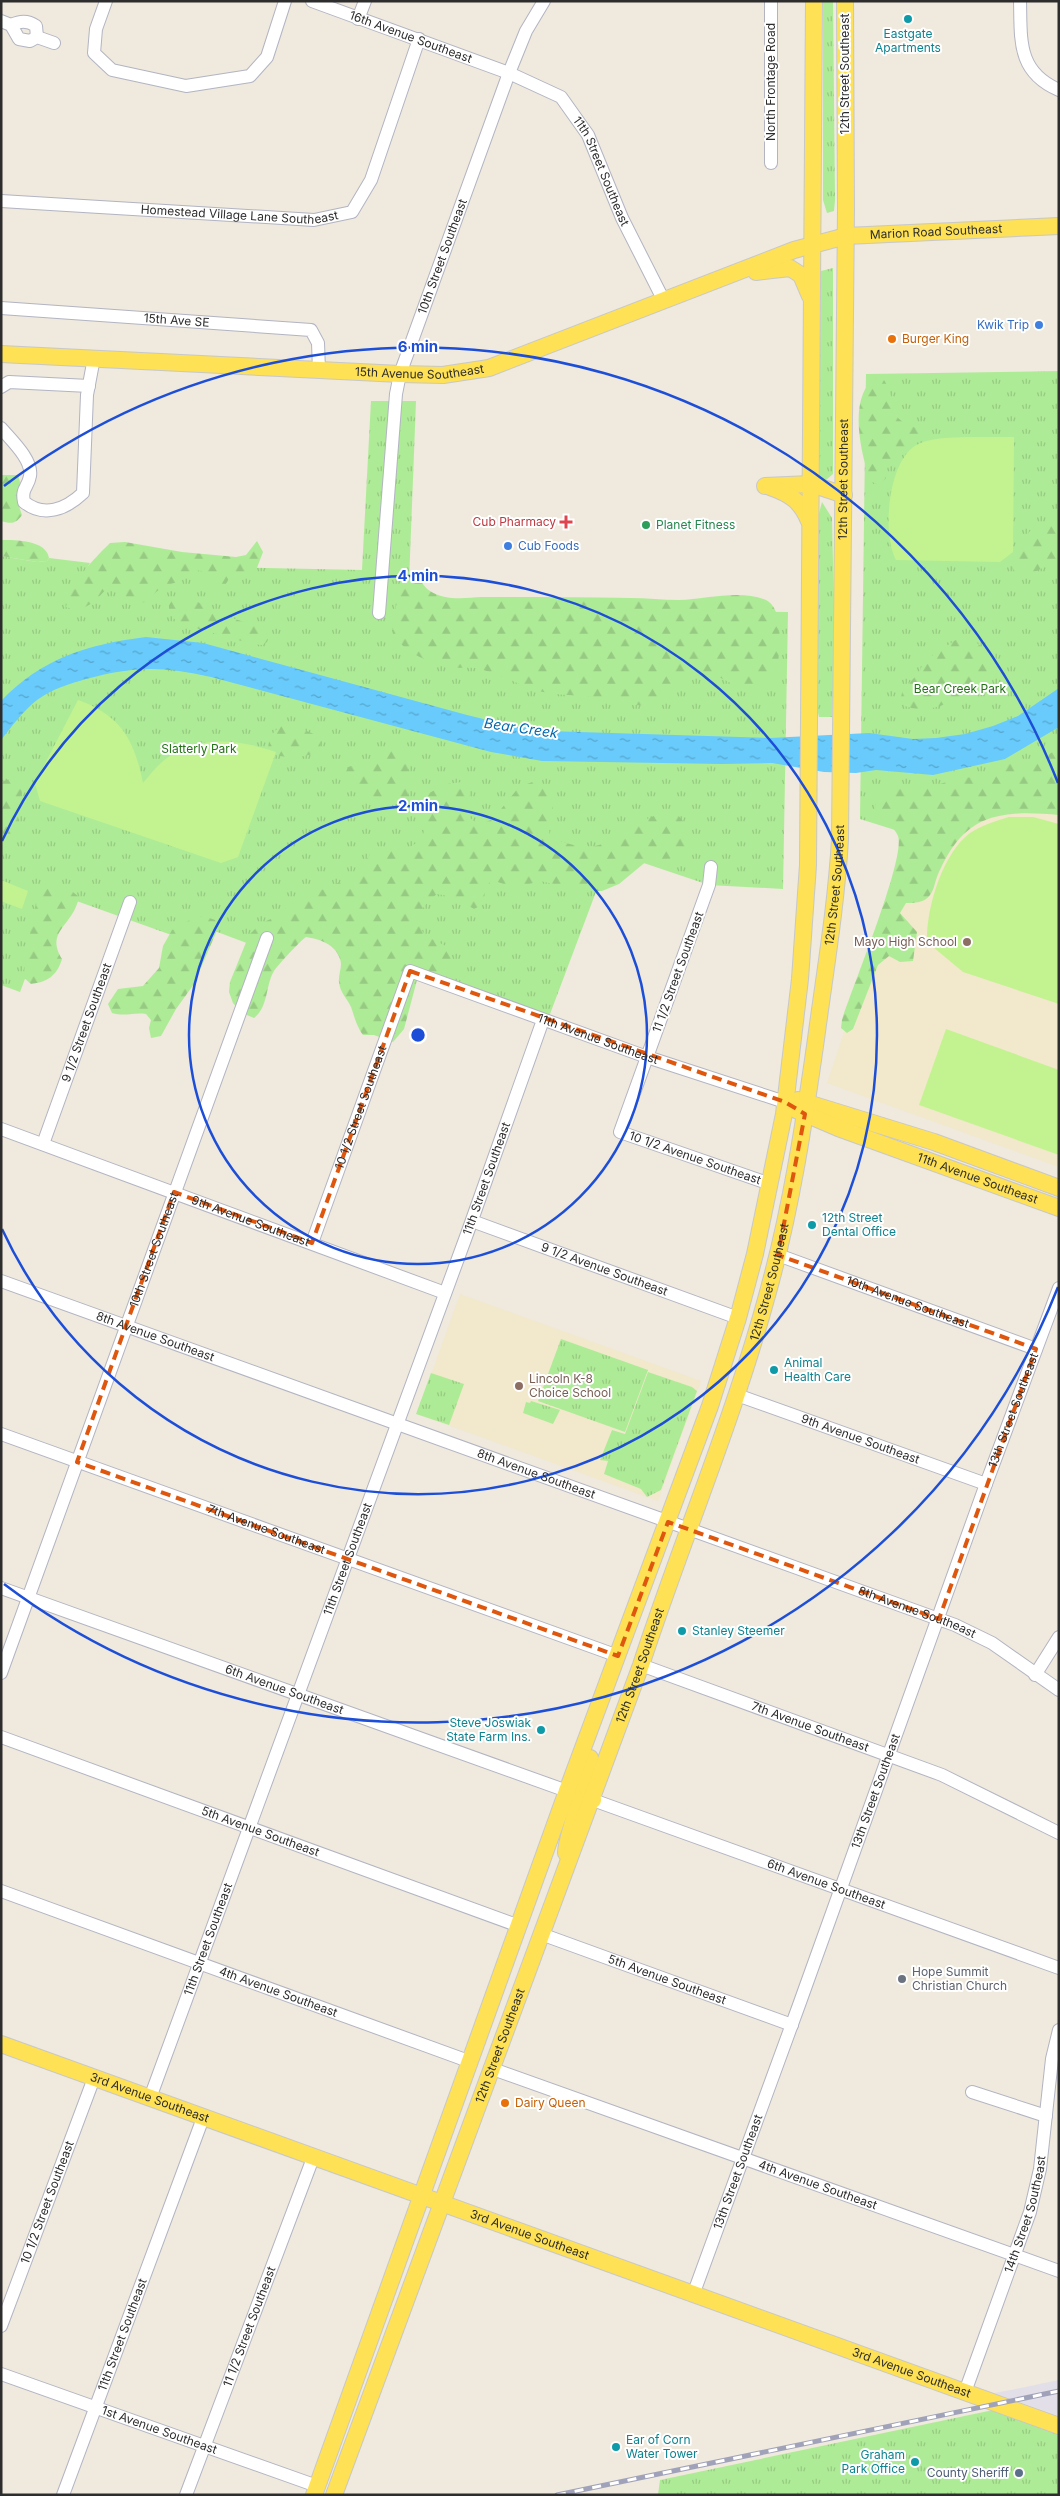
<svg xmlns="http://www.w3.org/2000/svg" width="1060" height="2496" viewBox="0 0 1060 2496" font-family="Inter,sans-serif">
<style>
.industrial{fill:#e2dfe8}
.education{fill:#f2e8cc}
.grass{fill:url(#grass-tufts)}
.forest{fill:url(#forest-firs)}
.pitch{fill:#c3f391}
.water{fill:url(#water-ripples)}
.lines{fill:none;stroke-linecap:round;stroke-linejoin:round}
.minor-casing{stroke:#b2b4c2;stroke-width:14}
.major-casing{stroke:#c8c8c8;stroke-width:18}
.minor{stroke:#fff;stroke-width:12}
.major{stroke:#fee154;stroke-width:16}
.rail-casing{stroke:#a0a2b9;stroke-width:5}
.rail{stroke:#fff;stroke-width:3;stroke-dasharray:9;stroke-linecap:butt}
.marked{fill:none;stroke:#df570e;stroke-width:4;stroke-dasharray:10 6;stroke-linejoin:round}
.ring{fill:none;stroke:#1d4ed8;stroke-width:2.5}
.culture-dot{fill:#0f9aa8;stroke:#fff;stroke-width:2}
.shop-dot{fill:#3f7fe0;stroke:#fff;stroke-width:2}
.food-dot{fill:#e8710a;stroke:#fff;stroke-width:2}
.health-dot{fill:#e0444e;stroke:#fff;stroke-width:2}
.leisure-dot{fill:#2e9e5b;stroke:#fff;stroke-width:2}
.education-dot{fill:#8d6e63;stroke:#fff;stroke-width:2}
.worship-dot{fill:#6b7280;stroke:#fff;stroke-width:2}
.service-dot{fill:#5c6f8a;stroke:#fff;stroke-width:2}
.labels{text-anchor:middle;stroke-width:4;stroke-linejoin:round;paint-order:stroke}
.culture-label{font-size:12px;fill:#0d838f;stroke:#fff;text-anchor:start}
.street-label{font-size:12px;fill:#2d2d2d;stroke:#fff}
.shop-label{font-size:12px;fill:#366cbe;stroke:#fff;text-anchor:end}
.food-label{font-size:12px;fill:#c56008;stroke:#fff;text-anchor:start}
.health-label{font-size:12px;fill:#be3a42;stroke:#fff;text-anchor:end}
.leisure-label{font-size:12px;fill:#27864d;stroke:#fff;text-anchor:start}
.park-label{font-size:12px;fill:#227314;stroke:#fff}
.education-label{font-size:12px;fill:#785e54;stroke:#fff;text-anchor:end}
.worship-label{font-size:12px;fill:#5b616d;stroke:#fff;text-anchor:start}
.service-label{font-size:12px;fill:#4e5e75;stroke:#fff;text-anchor:end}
.water-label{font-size:14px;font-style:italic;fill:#0068ae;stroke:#fff}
.centre{fill:#1d4ed8;stroke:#fff;stroke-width:2.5}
.ring-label{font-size:15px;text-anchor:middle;font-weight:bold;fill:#1d4ed8;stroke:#fff;stroke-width:4;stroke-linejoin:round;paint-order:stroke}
</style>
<defs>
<pattern id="grass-tufts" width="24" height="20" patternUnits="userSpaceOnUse" patternTransform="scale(1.25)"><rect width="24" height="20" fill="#aeeb96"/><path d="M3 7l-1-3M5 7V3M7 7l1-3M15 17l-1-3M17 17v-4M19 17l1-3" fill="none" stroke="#96ca82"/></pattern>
<pattern id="forest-firs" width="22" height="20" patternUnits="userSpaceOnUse" patternTransform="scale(1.25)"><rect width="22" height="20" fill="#aeeb96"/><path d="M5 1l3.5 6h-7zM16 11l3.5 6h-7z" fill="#96ca82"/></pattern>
<pattern id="water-ripples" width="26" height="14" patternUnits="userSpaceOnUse" patternTransform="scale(1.25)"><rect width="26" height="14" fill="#68cbfb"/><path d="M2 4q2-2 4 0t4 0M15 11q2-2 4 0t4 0" fill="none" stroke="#56a5cc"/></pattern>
</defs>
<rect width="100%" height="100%" fill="#efe9de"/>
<polygon class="industrial" points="1059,2380 1059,2416 994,2393 1011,2390"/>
<g class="education">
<polygon points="1059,765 1059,1167 827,1083 922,801"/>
<polygon points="460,1294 701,1381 658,1501 417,1414"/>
</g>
<g class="grass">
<polygon points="823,1 833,1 835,200 834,211 827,213 823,200"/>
<polygon points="833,268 833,474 826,480 818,477 821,271"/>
<polygon points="1059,371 1059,765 911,835 860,819 866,374"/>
<polygon points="371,401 416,401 408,608 788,612 783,889 709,885 611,852 547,1022 274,919 263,949 212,930 205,947 57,894 20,992 1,985 1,556 37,562 47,561 49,558 90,563 79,581 118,565 362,570"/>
<polygon points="822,502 832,518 835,652 832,717 819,717 817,708 818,517"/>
<polygon points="561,1339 648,1370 625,1432 538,1401"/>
<polygon points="648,1372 692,1387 697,1391 661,1490 647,1497 641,1489 604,1474 608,1461 600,1460 612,1430 625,1434"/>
<polygon points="431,1373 464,1384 449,1425 416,1414"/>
<polygon points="531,1401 560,1410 553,1424 523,1413 526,1402 530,1403"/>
<polygon points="998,2409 1059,2432 1059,2495 658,2495 660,2480"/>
</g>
<g class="forest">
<path d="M874 378 884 380C901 408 882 417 920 429L922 438C903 449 887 454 886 478L879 485 870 481C861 452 848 400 874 378Z"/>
<path d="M1 475H18L20 482 17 501 22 515C16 524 11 524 1 521Z"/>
<path d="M1059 513V557C1044 567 1031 579 1013 571L1011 561 1019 545 1030 531Z"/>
<path d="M1 540C16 540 46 540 49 558L47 561 37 562 1 556Z"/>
<path d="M257 541 263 552 255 573 230 577 224 587 214 590 204 581 202 571 193 570C179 586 176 580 162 588 146 597 154 604 131 603L119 587H108C96 600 85 614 66 607 72 581 92 561 110 543L125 542 182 552 236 557 246 555Z"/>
<path d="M413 574C421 578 423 587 430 591 445 601 465 598 482 597 531 597 581 597 630 598 646 598 663 600 679 600 706 599 741 589 766 600 782 608 780 639 779 653 778 673 769 686 752 695 741 689 715 673 705 672 694 670 691 678 684 684 678 690 652 703 644 705 625 707 610 699 592 697 571 694 549 696 529 688 511 681 495 672 475 668 465 666 452 670 442 666 425 660 404 652 395 636 386 623 402 594 405 578Z"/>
<polygon points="185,598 198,602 215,612 264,629 270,634 267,642 262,645 252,644 178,623 169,613 169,605 172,600"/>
<path d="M960 637C977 640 987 649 995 663 991 670 987 678 982 683 963 699 929 716 905 706L901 697 903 689 919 673 924 661Z"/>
<path d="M287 723 314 734 321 741 320 750C308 759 280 759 268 752 268 737 273 730 287 723Z"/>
<path d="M1059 748V815C1033 813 1007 811 983 821 960 831 946 855 937 877 935 882 934 890 930 895 924 903 915 903 906 903L900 913 917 932 913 961 900 962 889 956 878 965 853 1029 847 1033 841 1028 842 1020C851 990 906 858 898 836 895 828 881 817 875 810 875 797 881 793 892 787L908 790 927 788 953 780 983 775 997 764H1025L1043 758Z"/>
<path d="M392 749H405L413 757 405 779 409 789 408 797C387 806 359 793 343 778L348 767 373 760Z"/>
<polygon points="12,778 20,782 22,792 16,808 18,822 11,839 3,844 1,782"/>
<path d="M535 781 549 786C560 807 546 817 550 837 565 843 582 850 599 845 629 836 684 777 689 845L680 858 648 860 619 884 602 891H586L540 881 515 888 492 880 485 888 484 904 474 909 454 897 437 894C426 902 412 917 423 932 429 939 443 944 451 949L453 964 447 977 431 974 417 980 404 1029 393 1042 374 1035H363C356 1025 355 1018 351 1007 347 998 340 993 339 982 338 975 343 966 340 959 335 944 320 939 306 937 300 941 278 965 274 971 265 986 269 1006 254 1018L242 1013 233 1003 229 992 230 982 249 935 260 924 279 915 291 903 340 882 364 863 371 853 382 848 410 847 421 840 427 822 417 808 421 797 447 784 462 782 470 789 467 815 478 825 493 819 519 787Z"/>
<path d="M54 885 68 888 79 897C73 927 45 930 62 959 57 976 47 982 31 984L23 977C24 969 26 962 28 954 31 932 30 894 54 885Z"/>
<path d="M204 916 215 920 218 928 194 984 176 1009 161 1036 151 1038 149 1028 151 1020 146 1014C134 1012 125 1017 112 1013L108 1004 118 989 143 986 159 968 163 946 172 930 195 917Z"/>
</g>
<g class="pitch">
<path d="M967 437H1014L1013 552 1000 562 896 560C882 534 888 468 912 448 926 437 950 438 967 437Z"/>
<path d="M78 700C122 716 134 740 143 783 151 774 157 765 167 758 199 734 241 740 276 752L238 857 221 863 40 801 35 783Z"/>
<path d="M1009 817H1033L1059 824V1004L963 972 927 942C926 909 942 854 970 833 982 825 996 821 1009 817Z"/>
<polygon points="1,880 28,891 22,909 1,901"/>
<polygon points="946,1029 1059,1070 1059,1155 919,1105"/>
</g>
<path class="water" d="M146 637 203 643 467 715 512 726 547 731 770 738 869 733 913 739 936 738 965 734 993 726 1018 716 1059 688V727L1005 759 933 775 876 770 856 773 824 772 772 763 722 764 542 761 491 752 211 677C162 666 135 666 86 679 69 684 52 689 37 700 23 711 12 726 1 740V701C42 658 89 644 146 637Z"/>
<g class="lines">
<defs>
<g id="minor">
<polyline points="106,1 96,29 94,53 112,70 186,86 250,76 267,57 285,1"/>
<path id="s1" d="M312 1 509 73 561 97 588 135 622 218 663 299"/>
<path d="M1020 1C1021 40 1017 72 1059 90"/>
<polyline points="358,19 365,1"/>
<polyline points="1,21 11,25 19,39 30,41 37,37 54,43"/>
<path d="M11 25C20 21 27 20 36 26L37 37"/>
<polyline points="771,163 771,1"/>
<path id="s2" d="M1 201 314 220 352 212 371 180 419 39"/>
<path id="s3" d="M1 308 311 330 318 343 319 370"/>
<polyline points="1,387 9,382 89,386"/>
<path d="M1 428C11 440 33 460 30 476 28 488 21 488 24 502 44 518 66 509 83 493L87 395 94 358"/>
<path id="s4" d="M379 613 396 394 400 374 509 73 526 31 544 1"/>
<path id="s5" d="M711 867 709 885 620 1132 770 1184"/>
<path id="s6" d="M1 1129 445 1293"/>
<path id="s7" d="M43 1144 130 902"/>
<path id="s8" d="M472 1221 738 1318"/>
<path id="s9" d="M312 1243 410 971 647 1057 785 1102"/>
<path id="s10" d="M778 1255 1036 1349"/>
<path id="s11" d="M1 1281 955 1625 992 1643 1059 1690"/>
<path id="s12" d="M737 1395 986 1484"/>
<path id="s13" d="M1 1434 618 1656"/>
<path id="s14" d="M1 1588 567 1791"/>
<path id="s15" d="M641 1665 942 1775 1059 1833"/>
<path id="s16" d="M1 1673 267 938"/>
<polyline points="1035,1675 1059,1637"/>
<path id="s17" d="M1 1737 519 1926"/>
<path id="s18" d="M593 1800 1059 1968"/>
<path id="s19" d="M1 1891 471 2062"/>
<path id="s20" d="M541 1934 792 2025"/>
<path id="s21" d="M490 2068 1059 2271"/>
<polyline points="972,2092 1046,2116"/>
<path id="s22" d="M150 2098 467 1234 543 1020"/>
<path id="s23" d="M693 2295 799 2005 986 1484 1059 1288"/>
<path id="s24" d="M1 2326 94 2078"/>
<path id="s25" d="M1 2374 317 2486"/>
<path id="s26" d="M965 2392 1030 2212 1040 2169 1052 2059 1059 2030"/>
<path id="s27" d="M63 2495 203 2118"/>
<path id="s28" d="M186 2495 313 2158"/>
</g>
<g id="major">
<polyline points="756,272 790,268 801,275 810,296"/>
<path id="s29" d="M1 354 400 374 443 375 489 368 794 250 846 236 1059 226"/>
<polyline points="765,486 811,484 844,495"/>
<path d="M770 487C790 494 801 501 809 521"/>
<polyline points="798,1100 934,1142 1059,1188"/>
<path id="s30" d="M796 1110 838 1128 1059 1208"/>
<path d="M590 1758C585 1771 582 1782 586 1796L593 1800"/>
<path d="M566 1853C566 1836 581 1810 574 1796L567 1791"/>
<path id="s31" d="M1 2044 1059 2426"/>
<polyline points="314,2495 567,1791 710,1406 738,1318 755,1254 784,1114 800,979 808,865 814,1"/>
<path id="s32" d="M334 2495 641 1665C682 1540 734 1418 768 1292 791 1209 804 1124 816 1039 825 971 836 908 840 839L846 209 845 1"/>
</g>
</defs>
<use href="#minor" class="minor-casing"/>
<use href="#major" class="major-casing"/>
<use href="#minor" class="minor"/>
<use href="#major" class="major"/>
<defs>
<polyline id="rail" points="557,2495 1059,2391"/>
</defs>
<use href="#rail" class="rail-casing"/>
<use href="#rail" class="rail"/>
</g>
<path class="marked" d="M410 971 785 1102 805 1114 778 1255 1036 1349 939 1619 668 1522 618 1656 77 1462 174 1192 312 1243Z"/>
<g class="ring">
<circle cx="418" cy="1035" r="229"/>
<path d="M2 841A459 459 0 1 1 2 1229"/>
<path d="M1058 1287A688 688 0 0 1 4 1584M4 486A688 688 0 0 1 1058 783"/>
</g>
<g class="culture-dot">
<circle cx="908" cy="19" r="5"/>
<circle cx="812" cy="1225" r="5"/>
<circle cx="774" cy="1370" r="5"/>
<circle cx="682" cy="1631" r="5"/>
<circle cx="541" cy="1730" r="5"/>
<circle cx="616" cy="2447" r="5"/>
<circle cx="915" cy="2462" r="5"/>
</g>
<g class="shop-dot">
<circle cx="1039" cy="325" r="5"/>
<circle cx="508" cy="546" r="5"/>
</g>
<g class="food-dot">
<circle cx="892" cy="339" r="5"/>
<circle cx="505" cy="2103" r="5"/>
</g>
<path class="health-dot" d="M563.5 514.5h5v5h5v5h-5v5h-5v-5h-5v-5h5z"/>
<circle class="leisure-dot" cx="646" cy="525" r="5"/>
<g class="education-dot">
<circle cx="967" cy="942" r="5"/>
<circle cx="519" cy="1386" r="5"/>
</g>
<circle class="worship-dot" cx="902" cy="1979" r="5"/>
<circle class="service-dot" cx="1019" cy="2473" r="5"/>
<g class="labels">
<g class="culture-label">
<text x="908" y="38" text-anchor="middle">Eastgate<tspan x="908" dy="14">Apartments</tspan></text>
<text x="822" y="1222">12th Street<tspan x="822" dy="14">Dental Office</tspan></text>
<text x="784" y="1367">Animal<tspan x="784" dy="14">Health Care</tspan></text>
<text x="692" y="1635">Stanley Steemer</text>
<text x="531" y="1727" text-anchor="end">Steve Joswiak<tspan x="531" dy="14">State Farm Ins.</tspan></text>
<text x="626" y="2444">Ear of Corn<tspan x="626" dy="14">Water Tower</tspan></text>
<text x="905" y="2459" text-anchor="end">Graham<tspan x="905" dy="14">Park Office</tspan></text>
</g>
<g class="street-label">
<text dy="4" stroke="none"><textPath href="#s1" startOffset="105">16th Avenue Southeast</textPath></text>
<text transform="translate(845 74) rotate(-90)" y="4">12th Street Southeast</text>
<text transform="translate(771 82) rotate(-90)" y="4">North Frontage Road</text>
<text dy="4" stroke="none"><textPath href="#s1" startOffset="352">11th Street Southeast</textPath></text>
<text dy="4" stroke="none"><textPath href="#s2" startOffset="239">Homestead Village Lane Southeast</textPath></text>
<text dy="4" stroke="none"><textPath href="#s29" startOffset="960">Marion Road Southeast</textPath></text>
<text dy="4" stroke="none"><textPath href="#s4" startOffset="365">10th Street Southeast</textPath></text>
<text dy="4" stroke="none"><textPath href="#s3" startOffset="176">15th Ave SE</textPath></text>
<text dy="4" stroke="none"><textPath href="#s29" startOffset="419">15th Avenue Southeast</textPath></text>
<text dy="4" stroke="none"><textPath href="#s32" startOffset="2098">12th Street Southeast</textPath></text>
<text dy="4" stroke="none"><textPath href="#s32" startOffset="1692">12th Street Southeast</textPath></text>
<text transform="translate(678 972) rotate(-70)" y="4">11 1/2 Street Southeast</text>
<text dy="4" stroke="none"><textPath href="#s7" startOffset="129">9 1/2 Street Southeast</textPath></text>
<text dy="4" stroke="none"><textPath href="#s9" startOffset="489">11th Avenue Southeast</textPath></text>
<text dy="4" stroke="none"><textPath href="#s9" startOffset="144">10 1/2 Street Southeast</textPath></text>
<text dy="4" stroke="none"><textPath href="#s5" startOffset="360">10 1/2 Avenue Southeast</textPath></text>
<text dy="4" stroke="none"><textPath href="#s22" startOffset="979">11th Street Southeast</textPath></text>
<text dy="4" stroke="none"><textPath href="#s30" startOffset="194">11th Avenue Southeast</textPath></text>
<text dy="4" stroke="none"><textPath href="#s6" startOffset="266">9th Avenue Southeast</textPath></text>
<text dy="4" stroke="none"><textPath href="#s16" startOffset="450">10th Street Southeast</textPath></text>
<text dy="4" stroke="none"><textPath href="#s8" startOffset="141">9 1/2 Avenue Southeast</textPath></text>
<text dy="4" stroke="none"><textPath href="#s32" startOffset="1289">12th Street Southeast</textPath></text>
<text dy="4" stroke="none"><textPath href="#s10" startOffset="138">10th Avenue Southeast</textPath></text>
<text dy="4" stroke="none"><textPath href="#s11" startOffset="164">8th Avenue Southeast</textPath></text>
<text dy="4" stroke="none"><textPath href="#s23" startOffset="941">13th Street Southeast</textPath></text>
<text dy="4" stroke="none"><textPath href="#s12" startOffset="131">9th Avenue Southeast</textPath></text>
<text dy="4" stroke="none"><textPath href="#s11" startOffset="569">8th Avenue Southeast</textPath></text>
<text dy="4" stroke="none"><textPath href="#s13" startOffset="282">7th Avenue Southeast</textPath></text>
<text dy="4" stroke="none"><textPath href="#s22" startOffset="574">11th Street Southeast</textPath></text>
<text dy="4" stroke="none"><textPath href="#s11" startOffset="974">8th Avenue Southeast</textPath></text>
<text dy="4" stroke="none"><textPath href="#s32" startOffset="884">12th Street Southeast</textPath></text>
<text dy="4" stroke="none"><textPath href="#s14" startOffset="301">6th Avenue Southeast</textPath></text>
<text dy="4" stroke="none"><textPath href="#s15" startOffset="180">7th Avenue Southeast</textPath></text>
<text dy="4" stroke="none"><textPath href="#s23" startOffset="536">13th Street Southeast</textPath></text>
<text dy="4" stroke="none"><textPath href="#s17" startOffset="276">5th Avenue Southeast</textPath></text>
<text dy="4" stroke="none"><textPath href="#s18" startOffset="248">6th Avenue Southeast</textPath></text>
<text dy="4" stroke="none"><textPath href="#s22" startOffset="169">11th Street Southeast</textPath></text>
<text dy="4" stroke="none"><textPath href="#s20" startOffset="134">5th Avenue Southeast</textPath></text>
<text dy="4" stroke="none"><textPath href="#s19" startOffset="295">4th Avenue Southeast</textPath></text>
<text dy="4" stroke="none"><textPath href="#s32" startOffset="479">12th Street Southeast</textPath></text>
<text dy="4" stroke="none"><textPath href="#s31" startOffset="158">3rd Avenue Southeast</textPath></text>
<text dy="4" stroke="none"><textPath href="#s23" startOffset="131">13th Street Southeast</textPath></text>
<text dy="4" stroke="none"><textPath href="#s21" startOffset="348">4th Avenue Southeast</textPath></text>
<text dy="4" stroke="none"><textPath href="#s24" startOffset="132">10 1/2 Street Southeast</textPath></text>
<text dy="4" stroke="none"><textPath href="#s26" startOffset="188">14th Street Southeast</textPath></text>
<text dy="4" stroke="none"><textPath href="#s31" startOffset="562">3rd Avenue Southeast</textPath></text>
<text dy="4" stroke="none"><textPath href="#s28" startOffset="180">11 1/2 Street Southeast</textPath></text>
<text dy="4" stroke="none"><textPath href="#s27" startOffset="171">11th Street Southeast</textPath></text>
<text dy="4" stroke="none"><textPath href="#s31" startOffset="968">3rd Avenue Southeast</textPath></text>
<text dy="4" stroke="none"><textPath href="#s25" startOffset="168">1st Avenue Southeast</textPath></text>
</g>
<g class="shop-label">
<text x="1029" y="329">Kwik Trip</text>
<text x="518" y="550" text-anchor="start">Cub Foods</text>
</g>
<g class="food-label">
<text x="902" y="343">Burger King</text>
<text x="515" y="2107">Dairy Queen</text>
</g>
<g class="health-label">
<text x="556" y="526">Cub Pharmacy</text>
</g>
<g class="leisure-label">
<text x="656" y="529">Planet Fitness</text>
</g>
<g class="park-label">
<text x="960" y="693">Bear Creek Park</text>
<text x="199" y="753">Slatterly Park</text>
</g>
<g class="education-label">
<text x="957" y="946">Mayo High School</text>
<text x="529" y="1383" text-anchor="start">Lincoln K-8<tspan x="529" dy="14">Choice School</tspan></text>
</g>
<g class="worship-label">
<text x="912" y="1976">Hope Summit<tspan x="912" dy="14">Christian Church</tspan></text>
</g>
<g class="service-label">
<text x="1009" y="2477">County Sheriff</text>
</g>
<g class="water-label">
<text transform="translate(521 728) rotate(8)" y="5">Bear Creek</text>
</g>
</g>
<circle cx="418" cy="1035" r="8" class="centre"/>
<g class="ring-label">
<text x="418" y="352">6 min</text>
<text x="418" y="581">4 min</text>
<text x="418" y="811">2 min</text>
</g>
<rect width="1060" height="2496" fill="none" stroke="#2d2d2d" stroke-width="5"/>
</svg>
